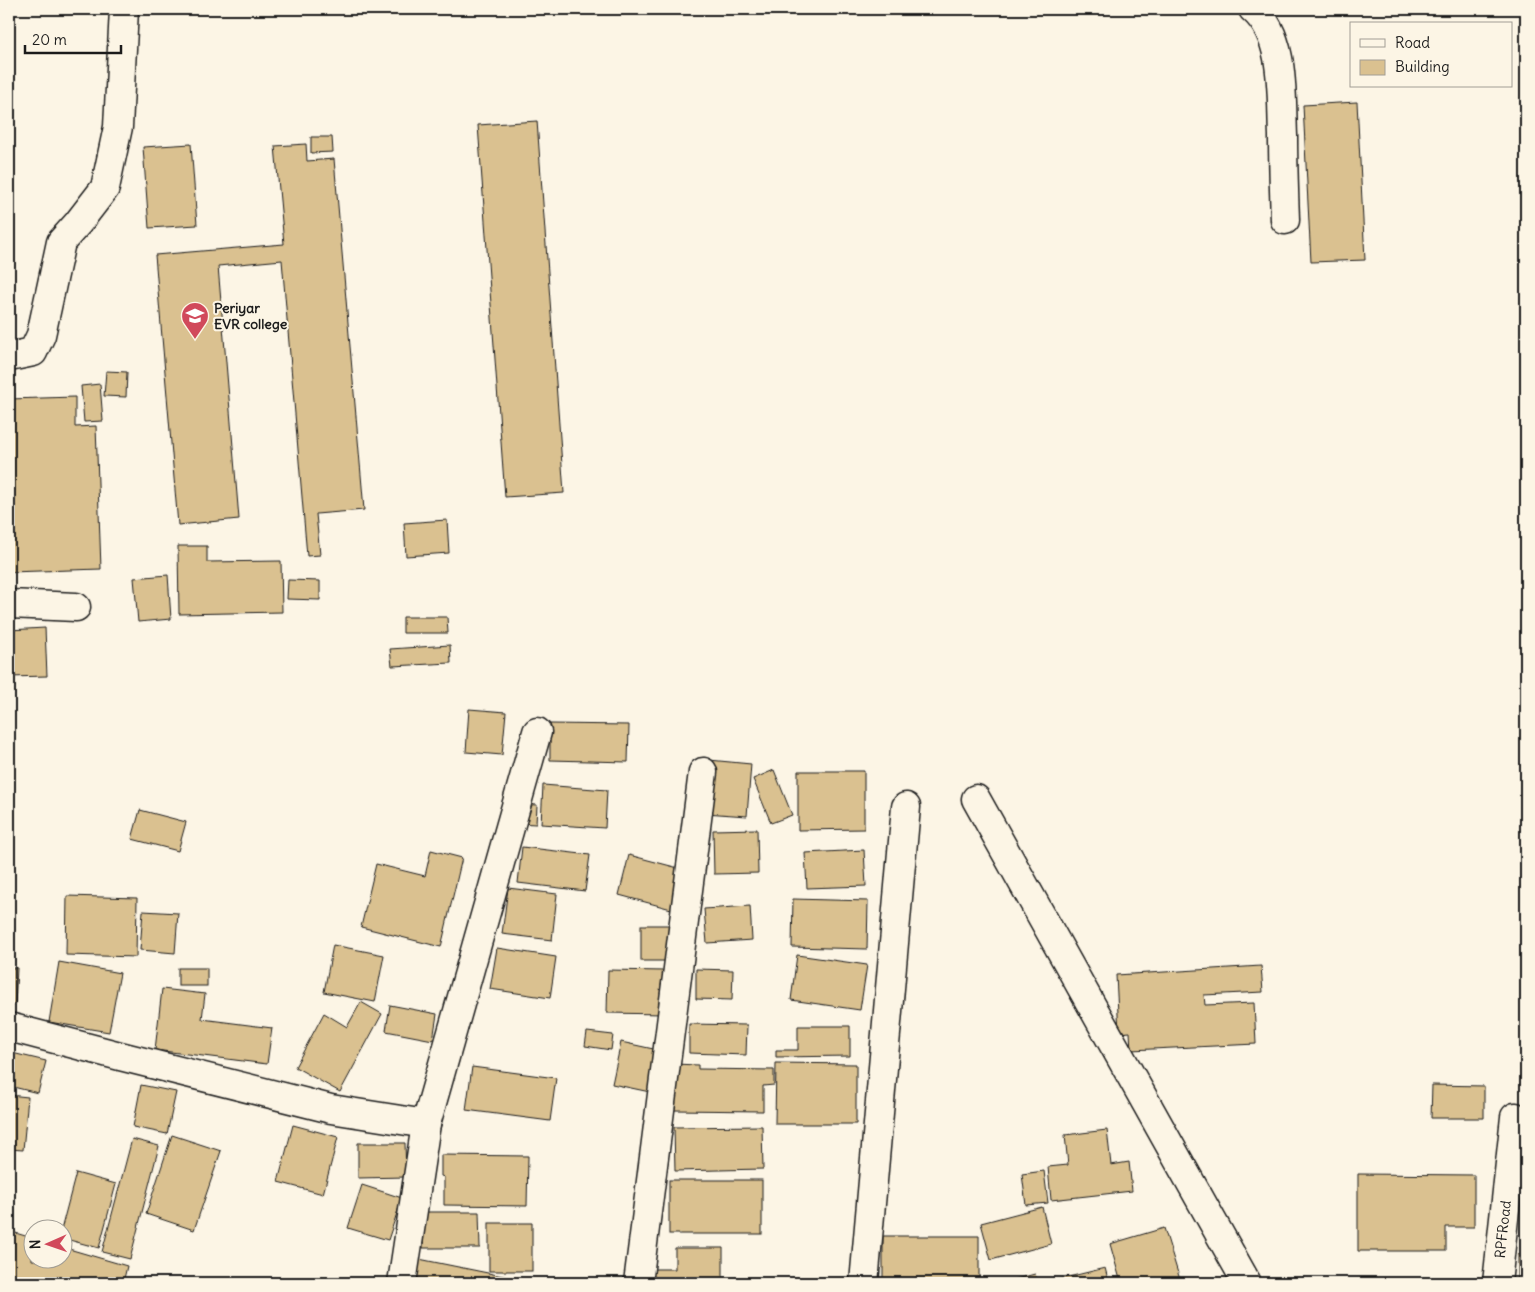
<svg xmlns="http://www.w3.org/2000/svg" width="1535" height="1292" viewBox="0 0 1535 1292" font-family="Delius,sans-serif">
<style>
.building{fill:#dac190;stroke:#1c1c1c}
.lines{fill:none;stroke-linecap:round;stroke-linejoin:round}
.minor-casing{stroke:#1c1c1c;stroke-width:31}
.minor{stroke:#fcf5e5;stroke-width:28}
.labels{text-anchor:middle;stroke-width:4;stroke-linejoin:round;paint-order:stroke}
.poi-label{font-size:14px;font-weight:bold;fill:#1c1c1c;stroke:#fcf5e5;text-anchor:start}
.street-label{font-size:14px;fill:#1c1c1c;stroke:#fcf5e5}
</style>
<rect width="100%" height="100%" fill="#fcf5e5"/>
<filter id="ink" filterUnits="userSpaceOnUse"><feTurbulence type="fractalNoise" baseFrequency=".02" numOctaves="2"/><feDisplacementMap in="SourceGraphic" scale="10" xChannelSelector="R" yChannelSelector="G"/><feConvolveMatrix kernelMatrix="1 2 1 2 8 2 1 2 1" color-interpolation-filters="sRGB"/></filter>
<g filter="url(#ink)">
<g class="building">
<polygon points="1357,102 1365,260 1311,262 1303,105"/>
<polygon points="537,121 564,493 505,497 478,125"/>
<polygon points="311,137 332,137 333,152 311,153"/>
<polygon points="191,144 197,225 149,228 143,147"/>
<polygon points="306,144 307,161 334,159 364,510 316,514 320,555 307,556 282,260 218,266 239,519 178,525 155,255 284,244 275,146"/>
<polygon points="106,371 127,372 126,397 104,396"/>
<polygon points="100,384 103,421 84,422 81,386"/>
<polygon points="75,397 75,427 96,426 101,569 9,572 9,399"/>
<polygon points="447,520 449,553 406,556 404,523"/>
<polygon points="178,546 207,546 207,562 281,561 282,612 179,614"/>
<polygon points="168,575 171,619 138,622 134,578"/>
<polygon points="288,580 320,581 320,600 287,599"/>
<polygon points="403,617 447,617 448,633 403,633"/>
<polygon points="45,628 47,676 9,677 9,630"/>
<polygon points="450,645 451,663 392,666 390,649"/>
<polygon points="469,709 506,712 502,755 466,752"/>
<polygon points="550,724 629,725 628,762 550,760"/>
<polygon points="709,760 751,764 747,816 705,813"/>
<polygon points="774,770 792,815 771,823 753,779"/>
<polygon points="798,771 864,771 864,829 798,830"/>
<polygon points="543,785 607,790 605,828 541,824"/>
<polygon points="518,804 537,805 536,824 517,823"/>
<polygon points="140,810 186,822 178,851 132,839"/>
<polygon points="757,829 758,873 714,874 713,830"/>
<polygon points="522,847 590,855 585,891 518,883"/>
<polygon points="431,850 462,858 441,947 361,927 376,864 425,876"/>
<polygon points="864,850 866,886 807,888 805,853"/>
<polygon points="629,855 686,870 675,910 619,895"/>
<polygon points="508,888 557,894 552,940 502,934"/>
<polygon points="67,896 137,898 136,957 66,955"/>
<polygon points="793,899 868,901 867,949 792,947"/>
<polygon points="750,906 752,940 707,943 704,909"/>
<polygon points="143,911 178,913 175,953 140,950"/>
<rect x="641" y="925" width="28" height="36"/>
<polygon points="333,945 384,955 375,1002 324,992"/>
<polygon points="497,948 556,957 550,998 490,989"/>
<polygon points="797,955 867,965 860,1010 791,1000"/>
<polygon points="59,962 120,973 109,1032 49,1022"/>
<polygon points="1261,966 1263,992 1204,995 1205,1005 1254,1003 1256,1044 1131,1050 1130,1032 1119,1033 1116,975"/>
<polygon points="9,968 17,968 15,1005 9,1004"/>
<rect x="178" y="968" width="29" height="18"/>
<polygon points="696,969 733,970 732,1000 696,999"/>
<polygon points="608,970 664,971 663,1014 607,1013"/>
<polygon points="162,989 205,994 202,1019 272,1028 267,1064 155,1050"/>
<polygon points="361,1002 382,1014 340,1092 295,1067 324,1013 347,1027"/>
<polygon points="390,1005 437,1014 433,1040 386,1031"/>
<polygon points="689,1024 747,1025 746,1055 689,1053"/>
<polygon points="798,1026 850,1026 850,1056 776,1057 776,1050 798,1050"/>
<polygon points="587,1032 613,1035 611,1050 585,1046"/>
<polygon points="621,1042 658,1050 650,1092 612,1084"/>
<polygon points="12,1053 46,1061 38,1093 9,1086 9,1065"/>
<polygon points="776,1063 856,1064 856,1124 775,1124"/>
<polygon points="674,1064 698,1065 698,1069 774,1070 774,1085 763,1086 763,1111 674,1110"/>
<polygon points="472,1067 556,1078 550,1121 466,1110"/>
<polygon points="141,1085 176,1092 167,1134 133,1127"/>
<polygon points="1432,1085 1484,1086 1484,1118 1431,1118"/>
<polygon points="9,1095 28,1097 23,1150 9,1149"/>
<polygon points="293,1125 338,1137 323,1194 278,1182"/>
<polygon points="762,1126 763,1169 675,1171 674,1127"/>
<polygon points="1107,1130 1111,1165 1129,1162 1132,1191 1051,1200 1048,1167 1068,1165 1065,1135"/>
<polygon points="172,1135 221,1151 194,1230 146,1214"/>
<polygon points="132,1139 159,1146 130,1259 102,1252"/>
<polygon points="358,1143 405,1143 406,1177 358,1178"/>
<polygon points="441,1155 528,1156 527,1206 444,1205 444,1177 441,1176"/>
<polygon points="1044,1171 1048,1203 1026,1205 1022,1174"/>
<polygon points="76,1173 116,1184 99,1248 62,1238 62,1230 61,1230"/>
<polygon points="1358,1174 1474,1175 1474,1227 1446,1227 1446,1251 1358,1251"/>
<rect x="669" y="1180" width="93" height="54"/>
<polygon points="362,1185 402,1198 388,1240 348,1228"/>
<polygon points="1042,1207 1051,1244 991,1260 981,1223"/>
<polygon points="423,1212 479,1212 480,1248 423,1248"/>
<rect x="489" y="1223" width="43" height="48"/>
<polygon points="1164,1228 1181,1283 1121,1283 1110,1244"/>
<polygon points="9,1231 32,1238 32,1260 62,1260 62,1247 127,1266 123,1283 9,1283"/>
<polygon points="883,1236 979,1236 979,1281 883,1282"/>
<polygon points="675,1248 723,1248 723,1283 650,1283 650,1269 675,1269"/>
<rect x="1518" y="1254" width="8" height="29"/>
<polygon points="414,1258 532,1282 532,1283 409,1283"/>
<polygon points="1105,1268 1109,1283 1044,1283"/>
<polygon points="1035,1274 1038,1283 1017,1283 1016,1279"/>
</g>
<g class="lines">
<defs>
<g id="minor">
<path d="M1253 9C1286 37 1281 96 1283 136 1283 164 1284 192 1285 220"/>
<polyline points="9,357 33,352 41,335 61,242 78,223 105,188 118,127 124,9"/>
<polyline points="9,604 76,607"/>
<polyline points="976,799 1247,1283"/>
<polyline points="9,1027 120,1056 331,1109 426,1124"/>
<polyline points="402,1283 426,1124 537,732"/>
<polyline points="638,1283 703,772"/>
<polyline points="864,1283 906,807"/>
<path id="s1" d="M1497 1283 1515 1117"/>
</g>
</defs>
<use href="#minor" class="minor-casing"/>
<use href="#minor" class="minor"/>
</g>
</g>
<defs>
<symbol id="university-pin" viewBox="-11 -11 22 30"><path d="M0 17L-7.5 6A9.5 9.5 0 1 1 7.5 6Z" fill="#d1495b" stroke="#fcf5e5"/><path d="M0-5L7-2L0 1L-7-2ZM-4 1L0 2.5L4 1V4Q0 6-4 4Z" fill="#fff"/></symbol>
</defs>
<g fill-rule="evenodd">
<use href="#university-pin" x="179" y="300" width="32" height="43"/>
</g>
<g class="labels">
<g class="poi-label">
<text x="214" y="313">Periyar<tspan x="214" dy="16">EVR college</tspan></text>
</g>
<g class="street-label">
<text dy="5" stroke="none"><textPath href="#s1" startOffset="54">RPFRoad</textPath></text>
</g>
</g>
<rect width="1535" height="1292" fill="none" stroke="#fcf5e5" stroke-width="30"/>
<rect x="15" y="15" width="1505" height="1262" fill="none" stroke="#1c1c1c" stroke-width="2" filter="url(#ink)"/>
<rect x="1350" y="22" width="162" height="65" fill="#fcf5e5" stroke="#a29e95"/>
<rect x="1360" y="39" width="25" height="8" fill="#fcf5e5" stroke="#a29e95"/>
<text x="1395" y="48" font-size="15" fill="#1c1c1c">Road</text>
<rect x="1360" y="60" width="25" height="15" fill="#dac190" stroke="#a29e95"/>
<text x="1395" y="72" font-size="15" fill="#1c1c1c">Building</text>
<g transform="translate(48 1244) rotate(268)"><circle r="24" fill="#fcf5e5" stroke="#a29e95"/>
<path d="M0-4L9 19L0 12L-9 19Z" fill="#d1495b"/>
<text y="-8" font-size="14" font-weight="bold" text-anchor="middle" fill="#1c1c1c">N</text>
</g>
<path d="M25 45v8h96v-8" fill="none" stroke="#1c1c1c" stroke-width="2.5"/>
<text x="32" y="45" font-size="15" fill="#1c1c1c" stroke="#fcf5e5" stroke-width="4" paint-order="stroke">20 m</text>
</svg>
